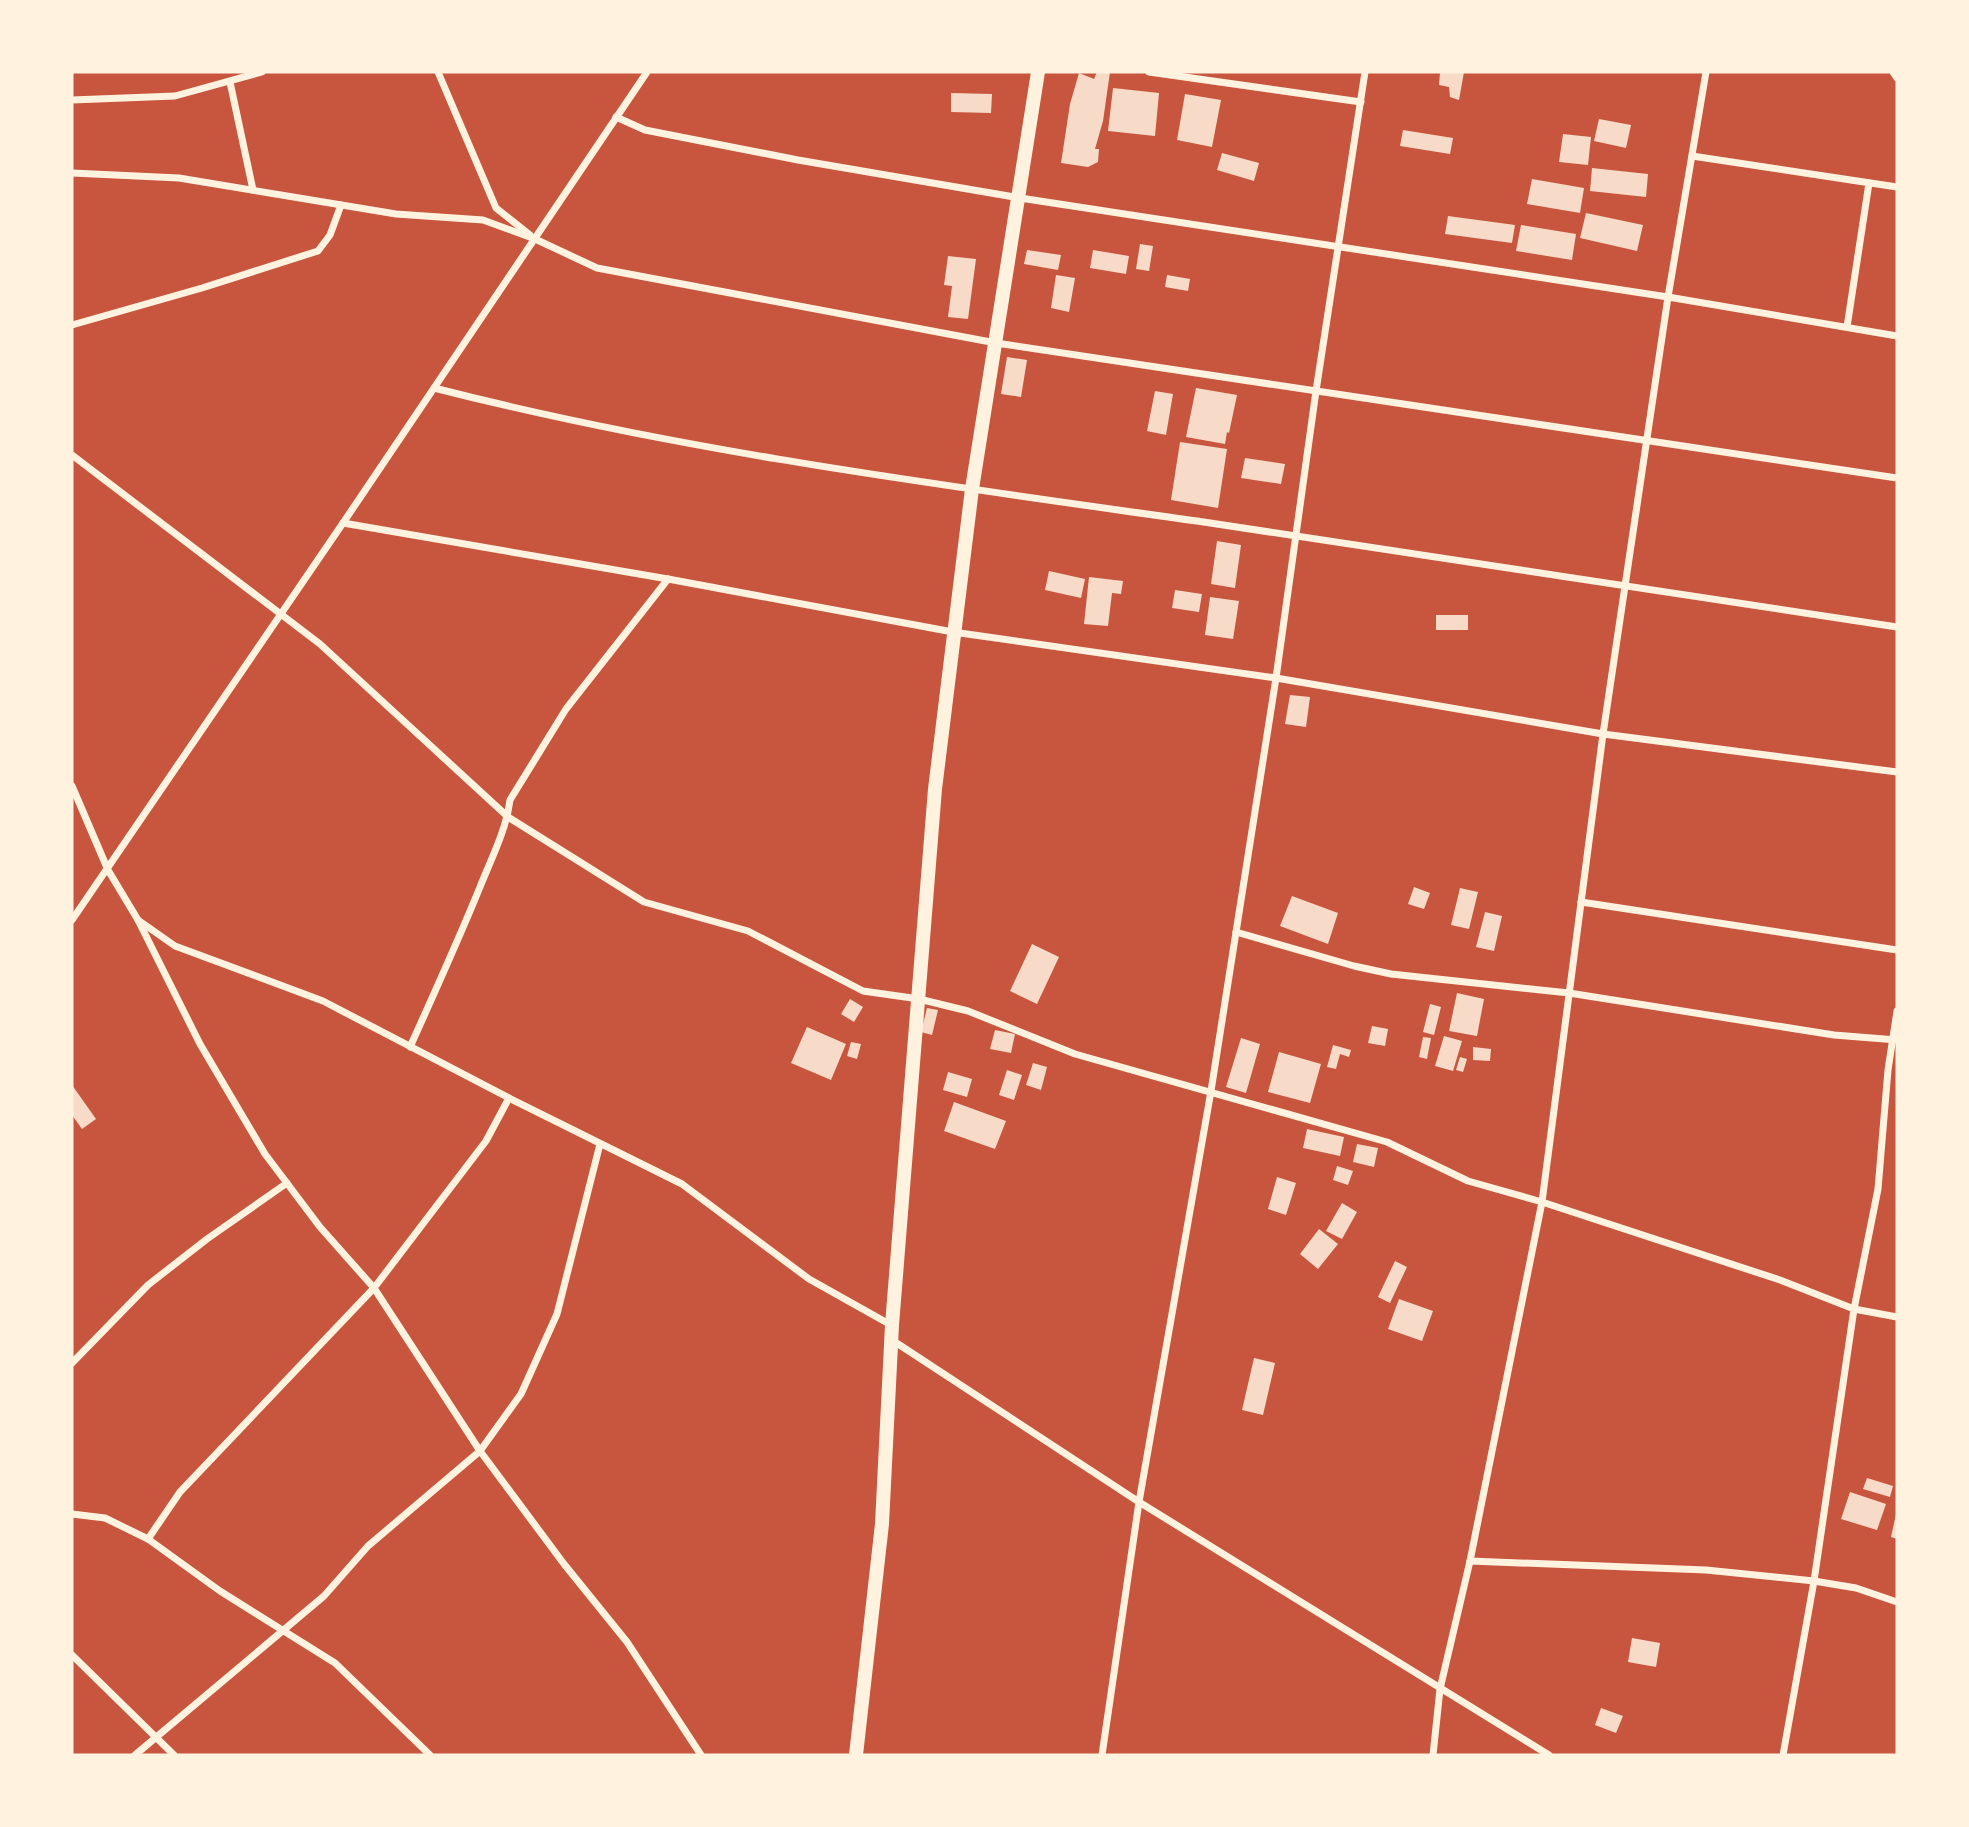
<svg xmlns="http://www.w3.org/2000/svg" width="1969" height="1827" viewBox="0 0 1969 1827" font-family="Quicksand,sans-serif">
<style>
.building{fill:#f7dbc8}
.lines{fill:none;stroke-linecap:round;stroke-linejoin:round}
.minor{stroke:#fff3e0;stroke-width:7}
.primary{stroke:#fff3e0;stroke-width:14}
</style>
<rect width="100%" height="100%" fill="#c8553d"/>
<g class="building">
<polygon points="1097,72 1110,72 1103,121 1095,149 1099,149 1098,162 1088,167 1061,163 1070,104 1079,73 1094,79"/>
<polygon points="1440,72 1464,72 1459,100 1450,97 1449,87 1439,85"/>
<polygon points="1113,88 1159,93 1155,136 1108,131"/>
<polygon points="951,93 992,94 991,113 951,112"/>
<polygon points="1185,94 1221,100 1212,147 1177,140"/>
<polygon points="1599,119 1631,125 1626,148 1594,141"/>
<polygon points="1403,130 1453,138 1450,154 1400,146"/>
<polygon points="1563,134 1591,137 1588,165 1559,162"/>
<polygon points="1222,153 1259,163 1254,181 1217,170"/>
<polygon points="1592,168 1648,174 1646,197 1590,191"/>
<polygon points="1532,179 1584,188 1580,213 1527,204"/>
<polygon points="1586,213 1643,225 1637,251 1580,238"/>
<polygon points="1448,216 1515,225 1512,243 1445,234"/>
<polygon points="1521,225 1576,234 1572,260 1516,251"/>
<polygon points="1140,244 1153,246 1149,271 1136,269"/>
<polygon points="1027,250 1061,255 1058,270 1024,264"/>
<polygon points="1093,250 1129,256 1126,274 1090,268"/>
<polygon points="948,256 976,259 968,319 948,317 952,286 944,285"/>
<polygon points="1056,275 1075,278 1069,312 1051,308"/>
<polygon points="1167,275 1190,279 1188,291 1165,287"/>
<polygon points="1007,357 1027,360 1021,397 1001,394"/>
<polygon points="1196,388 1237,395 1229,433 1227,432 1225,444 1186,437"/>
<polygon points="1155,391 1173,394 1166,435 1147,431"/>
<polygon points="1180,442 1227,449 1218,508 1171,500"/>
<polygon points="1245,458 1285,464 1281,484 1241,478"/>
<polygon points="1217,541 1241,545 1235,588 1211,584"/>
<polygon points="1049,571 1085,579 1081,598 1045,590"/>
<polygon points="1089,577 1123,581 1121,594 1112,593 1108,626 1084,624"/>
<polygon points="1175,590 1202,594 1199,612 1172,608"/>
<polygon points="1210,597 1239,601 1233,639 1205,635"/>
<rect x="1436" y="615" width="32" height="15"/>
<polygon points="1290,695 1310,697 1306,727 1285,724"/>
<polygon points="1414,887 1430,893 1424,909 1408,904"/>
<polygon points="1460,888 1478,892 1469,929 1451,925"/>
<polygon points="1292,896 1338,913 1328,944 1280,926"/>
<polygon points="1485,912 1502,916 1494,951 1476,947"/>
<polygon points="1032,944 1059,957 1037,1004 1010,991"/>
<polygon points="1457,993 1484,999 1477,1036 1449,1031"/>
<polygon points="850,999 863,1007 854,1022 841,1014"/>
<polygon points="1430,1004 1441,1007 1434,1035 1423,1032"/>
<polygon points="927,1008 938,1010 932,1035 921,1032"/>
<polygon points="1372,1026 1388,1029 1385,1046 1368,1043"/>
<polygon points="807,1027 846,1044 831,1080 791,1063"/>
<polygon points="995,1030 1015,1034 1011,1053 990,1049"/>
<polygon points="1444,1036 1462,1041 1453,1071 1435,1066"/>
<polygon points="1423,1037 1431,1038 1427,1059 1419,1057"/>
<polygon points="1241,1038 1260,1044 1246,1093 1226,1087"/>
<polygon points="851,1042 861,1044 857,1059 847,1056"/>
<polygon points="1333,1045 1351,1050 1349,1057 1340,1054 1336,1069 1327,1067"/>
<polygon points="1473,1047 1491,1049 1490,1061 1473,1060"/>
<polygon points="1279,1052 1321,1064 1310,1103 1268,1092"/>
<polygon points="1460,1057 1467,1059 1463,1072 1456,1070"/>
<polygon points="1033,1063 1047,1067 1041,1090 1026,1085"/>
<polygon points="1007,1070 1022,1075 1014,1100 999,1095"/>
<polygon points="948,1072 972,1079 967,1097 943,1090"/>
<polygon points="72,1085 96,1119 82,1129 72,1115"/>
<polygon points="954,1102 1006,1121 995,1149 944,1131"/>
<polygon points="1307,1129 1344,1137 1340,1156 1303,1148"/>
<polygon points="1357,1144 1378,1148 1374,1167 1353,1162"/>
<polygon points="1337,1166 1353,1171 1348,1185 1333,1180"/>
<polygon points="1277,1177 1296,1183 1286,1215 1268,1209"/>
<polygon points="1342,1203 1357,1212 1342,1239 1326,1231"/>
<polygon points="1319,1229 1338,1244 1318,1269 1300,1254"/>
<polygon points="1395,1261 1407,1267 1390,1303 1378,1297"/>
<polygon points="1399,1299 1433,1311 1422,1341 1388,1329"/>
<polygon points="1254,1358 1275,1363 1263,1415 1242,1410"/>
<polygon points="1867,1478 1893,1486 1890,1497 1863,1489"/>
<polygon points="1850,1492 1886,1504 1877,1530 1841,1519"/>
<polygon points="1896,1514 1897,1514 1897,1539 1891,1537"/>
<polygon points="1632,1638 1660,1643 1656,1667 1628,1662"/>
<polygon points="1601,1708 1623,1716 1616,1733 1595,1725"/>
</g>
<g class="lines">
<g class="minor">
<polyline points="438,72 496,208 530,235"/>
<polyline points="1149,72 1361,102"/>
<polyline points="1893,72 1897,78"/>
<polyline points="230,82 253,190"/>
<polyline points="72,100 175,96 262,72"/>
<polyline points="616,117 645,130 798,160 1020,198 1668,297 1897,336"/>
<polyline points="1692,156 1897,187"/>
<polyline points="72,173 179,178 396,214 483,220 535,239 597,268 996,343 1897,478"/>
<polyline points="72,325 202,288 318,251 330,235 341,205"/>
<polyline points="1847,327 1869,183"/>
<path d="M434 388C684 452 942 485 1197 521 1431 555 1664 592 1897 627"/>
<polyline points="72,455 320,644 508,817 644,902 748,931 863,991 919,999 968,1011 1075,1054 1387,1142 1468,1181 1542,1202 1780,1280 1854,1309 1897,1317"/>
<polyline points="343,523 668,579 953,632 1276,678 1603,734 1897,772"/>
<polyline points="72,786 108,870 138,920 175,946 323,1001 509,1098 682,1184 809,1279 891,1325"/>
<polyline points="1581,902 1897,950"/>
<polyline points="72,920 343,523 647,72"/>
<polyline points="138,920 200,1044 265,1154 320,1227 374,1288 480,1451 564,1564 627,1642 701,1755"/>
<polyline points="1236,932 1354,966 1391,974 1569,993 1834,1035 1897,1040"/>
<path d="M410 1047C434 994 458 941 480 887 491 859 506 831 510 800L566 709 668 579"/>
<polyline points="892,1340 1139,1502 1549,1755"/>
<polyline points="72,1363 148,1285 207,1239 287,1183"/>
<polyline points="72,1514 105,1518 148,1539 220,1591 335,1663 430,1755"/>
<polyline points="148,1539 180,1492 374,1288 486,1141 509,1098"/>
<polyline points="1470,1561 1706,1570 1814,1581 1856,1588 1897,1602"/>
<polyline points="72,1655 174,1755"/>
<polyline points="135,1755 324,1596 368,1546 480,1451 521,1394 557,1314 600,1144"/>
<polyline points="1102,1755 1139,1502 1211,1091 1276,678 1316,391 1365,72"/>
<polyline points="1433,1755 1440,1689 1470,1561 1542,1202 1603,734 1668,297 1706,72"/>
<polyline points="1783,1755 1814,1581 1854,1309 1878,1189 1888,1070 1897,1011"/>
</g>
<polyline class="primary" points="856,1755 882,1524 892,1325 935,789 972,489 1038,72"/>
</g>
<rect width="1969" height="1827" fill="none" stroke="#fff3e0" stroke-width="147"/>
</svg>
